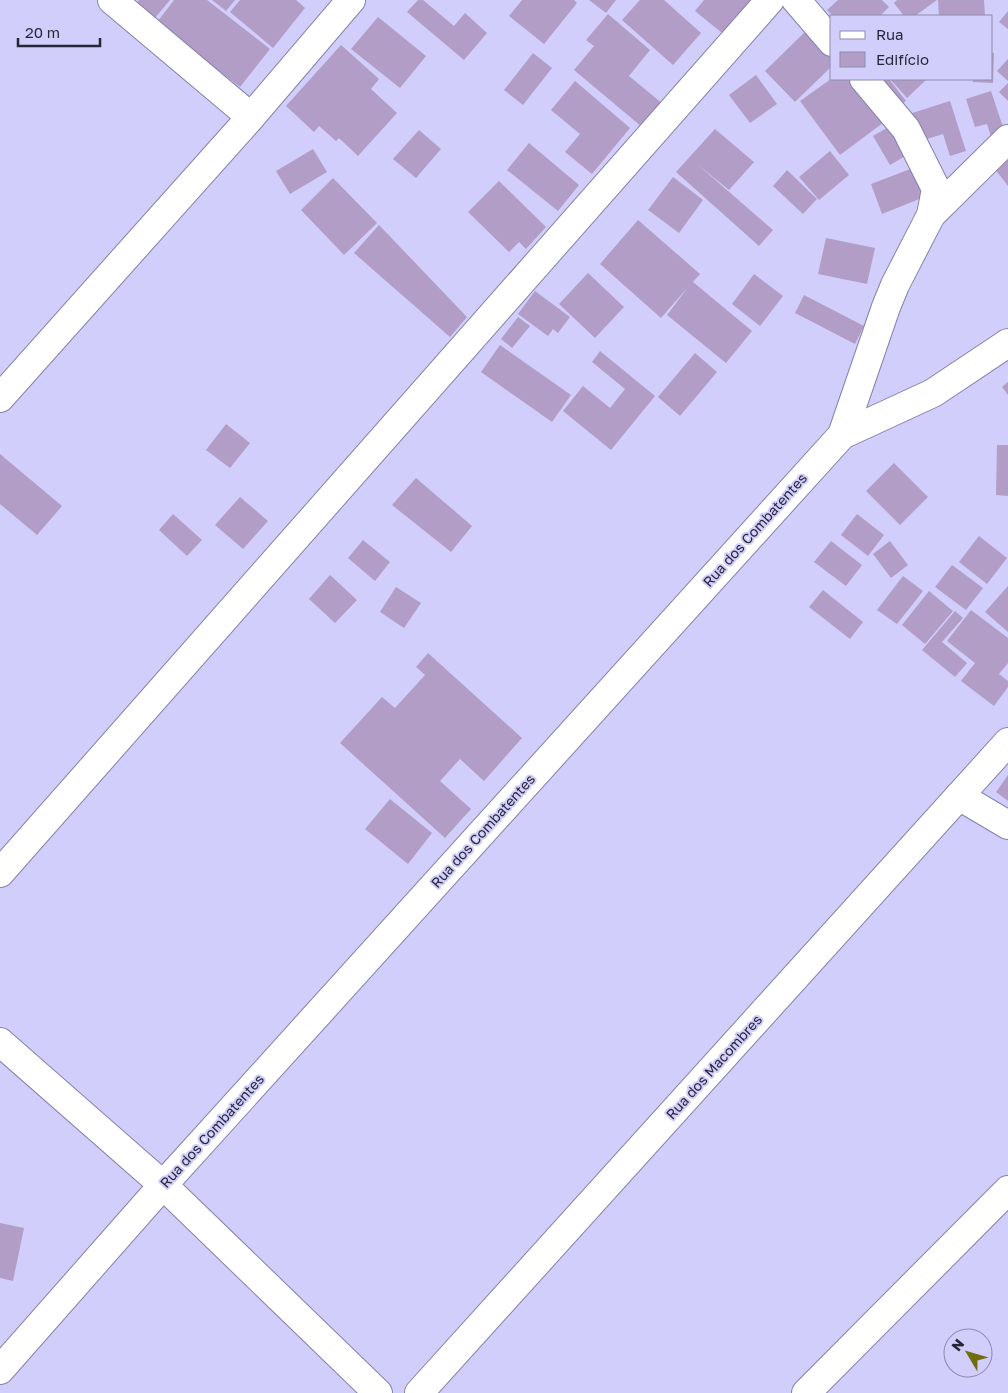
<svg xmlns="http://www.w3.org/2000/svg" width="1008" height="1393" viewBox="0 0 1008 1393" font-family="'Golos Text',sans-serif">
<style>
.building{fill:#b29dc7}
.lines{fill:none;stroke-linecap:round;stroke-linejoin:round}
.minor-casing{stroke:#8581ac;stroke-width:30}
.minor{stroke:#fff;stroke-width:28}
.labels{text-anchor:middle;stroke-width:4;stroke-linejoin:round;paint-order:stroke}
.street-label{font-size:14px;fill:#282738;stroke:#d1cefc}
</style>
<rect width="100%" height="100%" fill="#d1cefc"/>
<g class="building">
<polygon points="139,0 170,0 155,18 137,3"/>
<polygon points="174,0 207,0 270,49 240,87 196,53 173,41 177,36 158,21"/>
<polygon points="212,0 235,0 226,11"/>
<polygon points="240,0 296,0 305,8 273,48 230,12"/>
<polygon points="418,0 423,0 454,26 465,13 487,33 464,60 407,12"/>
<polygon points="522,0 574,0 577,3 544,44 509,16"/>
<polygon points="589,0 616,0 606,13"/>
<polygon points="640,0 664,0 701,33 673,65 622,20"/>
<polygon points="704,0 756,0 727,37 695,11"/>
<polygon points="838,0 882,0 889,7 880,16 833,16 827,10"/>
<polygon points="897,0 937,0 915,16 904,16 894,3"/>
<polygon points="938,0 984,0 985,16 939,16"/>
<polygon points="1008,11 1008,29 999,22"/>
<polygon points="608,14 650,50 629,76 663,104 642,127 574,70 594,46 586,40"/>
<polygon points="378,17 426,56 400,88 351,49"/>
<polygon points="811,26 832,48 832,66 795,102 765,71"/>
<polygon points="341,45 379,79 371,89 397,113 358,156 339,138 336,141 319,126 314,132 286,106"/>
<polygon points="533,53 552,68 523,105 504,90"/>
<polygon points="992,53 994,53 993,83 973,82 973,79 992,79"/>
<polygon points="1008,59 1008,81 997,71"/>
<polygon points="756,75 777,104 750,123 729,95"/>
<polygon points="831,79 857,79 887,120 840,155 800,101"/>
<polygon points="869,79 889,79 906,101 894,110"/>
<polygon points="890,79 927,79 907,98"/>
<polygon points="575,81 630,128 592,174 565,152 580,134 551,110"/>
<polygon points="1008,83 1008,101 999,92"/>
<polygon points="991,91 1006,136 992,140 987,124 975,127 966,99"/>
<polygon points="950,101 966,151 950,156 943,134 914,143 906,115"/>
<polygon points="897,122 914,151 890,165 873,136"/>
<polygon points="715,129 754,162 729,190 697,164 773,230 759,246 676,172"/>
<polygon points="419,130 441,149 416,178 393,159"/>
<polygon points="529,143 579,185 558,211 507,170"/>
<polygon points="1008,148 1008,186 991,164"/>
<polygon points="313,149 327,172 290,194 276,171"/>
<polygon points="830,151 849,175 819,200 799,177"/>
<polygon points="921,165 932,194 882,214 871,184"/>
<polygon points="787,170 817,199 803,214 773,186"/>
<polygon points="673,177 703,200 679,233 648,210"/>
<polygon points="333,178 377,223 344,255 301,210"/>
<polygon points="499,181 546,227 526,249 519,242 509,252 468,212"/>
<polygon points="638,220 700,274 693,282 752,331 726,363 667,315 688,287 661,318 600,264"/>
<polygon points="379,225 467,317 450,337 354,253"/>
<polygon points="826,238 875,248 867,284 818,274"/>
<polygon points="588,273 624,307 595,338 559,304"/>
<polygon points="754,274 783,296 760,326 732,304"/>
<polygon points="535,291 570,317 558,333 553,329 548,336 518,314"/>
<polygon points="804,295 864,326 855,344 795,313"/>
<polygon points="518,317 530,326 512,348 501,339"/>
<polygon points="500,345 571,395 552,422 481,372"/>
<polygon points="600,351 655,396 611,450 563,411 583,386 610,408 625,389 592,362"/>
<polygon points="695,353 717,372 680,416 658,397"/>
<polygon points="1008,382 1008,395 1002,387"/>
<polygon points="226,424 250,443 230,468 206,450"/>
<polygon points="997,445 1008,445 1008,496 996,495"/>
<polygon points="0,454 62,506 37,535 0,504"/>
<polygon points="894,463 928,497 900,525 866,491"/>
<polygon points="416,478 472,526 451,552 392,505"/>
<polygon points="240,497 268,521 243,549 215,525"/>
<polygon points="173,514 202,540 187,556 159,530"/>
<polygon points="857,514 884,535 868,556 841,535"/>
<polygon points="979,536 1007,558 987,584 959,562"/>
<polygon points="363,540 390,562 375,581 348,558"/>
<polygon points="831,541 862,565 846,586 814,562"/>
<polygon points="890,541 908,565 891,578 873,554"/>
<polygon points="952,565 983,588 966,610 935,587"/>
<polygon points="330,575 357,600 335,623 309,599"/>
<polygon points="903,576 923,591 897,624 877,610"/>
<polygon points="1008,586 1008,632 985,612"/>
<polygon points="396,587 421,603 404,628 380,612"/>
<polygon points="823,590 863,622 850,639 809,607"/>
<polygon points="929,591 953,611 925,644 902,625"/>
<polygon points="971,610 1008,638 1008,663 999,674 1008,681 1008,687 994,706 961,681 975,663 947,641"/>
<polygon points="955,611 963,618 942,642 967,663 955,677 922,650"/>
<polygon points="428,653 522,738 484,781 460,759 440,781 471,809 445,838 340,743 382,697 395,708 425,675 416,667"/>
<polygon points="1008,775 1008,801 996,792"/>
<polygon points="390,799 432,833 408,864 365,829"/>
<polygon points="0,1223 24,1228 13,1281 0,1278"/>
</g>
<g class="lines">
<defs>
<g id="minor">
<polyline points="112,0 251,117"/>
<polyline points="796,0 832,42"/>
<polyline points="931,215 1008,139"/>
<polyline points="0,398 251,117 351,0"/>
<polyline points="842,435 886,307 895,285 931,215 936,189 906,129 864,79"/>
<polyline points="959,796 1008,825"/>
<polyline points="0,873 770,0"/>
<polyline points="0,1042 163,1185 378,1393"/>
<polyline points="0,1370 163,1185 842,435 933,393 1008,343"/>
<polyline points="419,1393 1008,742"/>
<polyline points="806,1393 1008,1190"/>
</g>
</defs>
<use href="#minor" class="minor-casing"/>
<use href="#minor" class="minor"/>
</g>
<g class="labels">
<g class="street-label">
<text transform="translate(755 530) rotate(-48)" y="5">Rua dos Combatentes</text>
<text transform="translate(483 831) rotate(-48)" y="5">Rua dos Combatentes</text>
<text transform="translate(714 1067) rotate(-48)" y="5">Rua dos Macombres</text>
<text transform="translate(212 1131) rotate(-48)" y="5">Rua dos Combatentes</text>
</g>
</g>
<rect x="830" y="15" width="162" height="65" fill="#d1cefc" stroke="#8d8bae"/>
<rect x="840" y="31" width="25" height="8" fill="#ffffff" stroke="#8d8bae"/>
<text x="876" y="40" font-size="15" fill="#282738">Rua</text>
<rect x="840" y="52" width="25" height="15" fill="#b29dc7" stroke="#8d8bae"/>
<text x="876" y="65" font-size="15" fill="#282738">Edifício</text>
<g transform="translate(968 1353) rotate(308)"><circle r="24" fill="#d1cefc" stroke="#8d8bae"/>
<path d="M0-4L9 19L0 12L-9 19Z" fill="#6f6d0c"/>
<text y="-8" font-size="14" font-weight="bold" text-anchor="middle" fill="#282738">N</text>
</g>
<path d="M18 38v8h82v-8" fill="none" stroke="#282738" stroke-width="2.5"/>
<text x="25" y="38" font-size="15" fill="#282738" stroke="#d1cefc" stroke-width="4" paint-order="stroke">20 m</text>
</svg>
